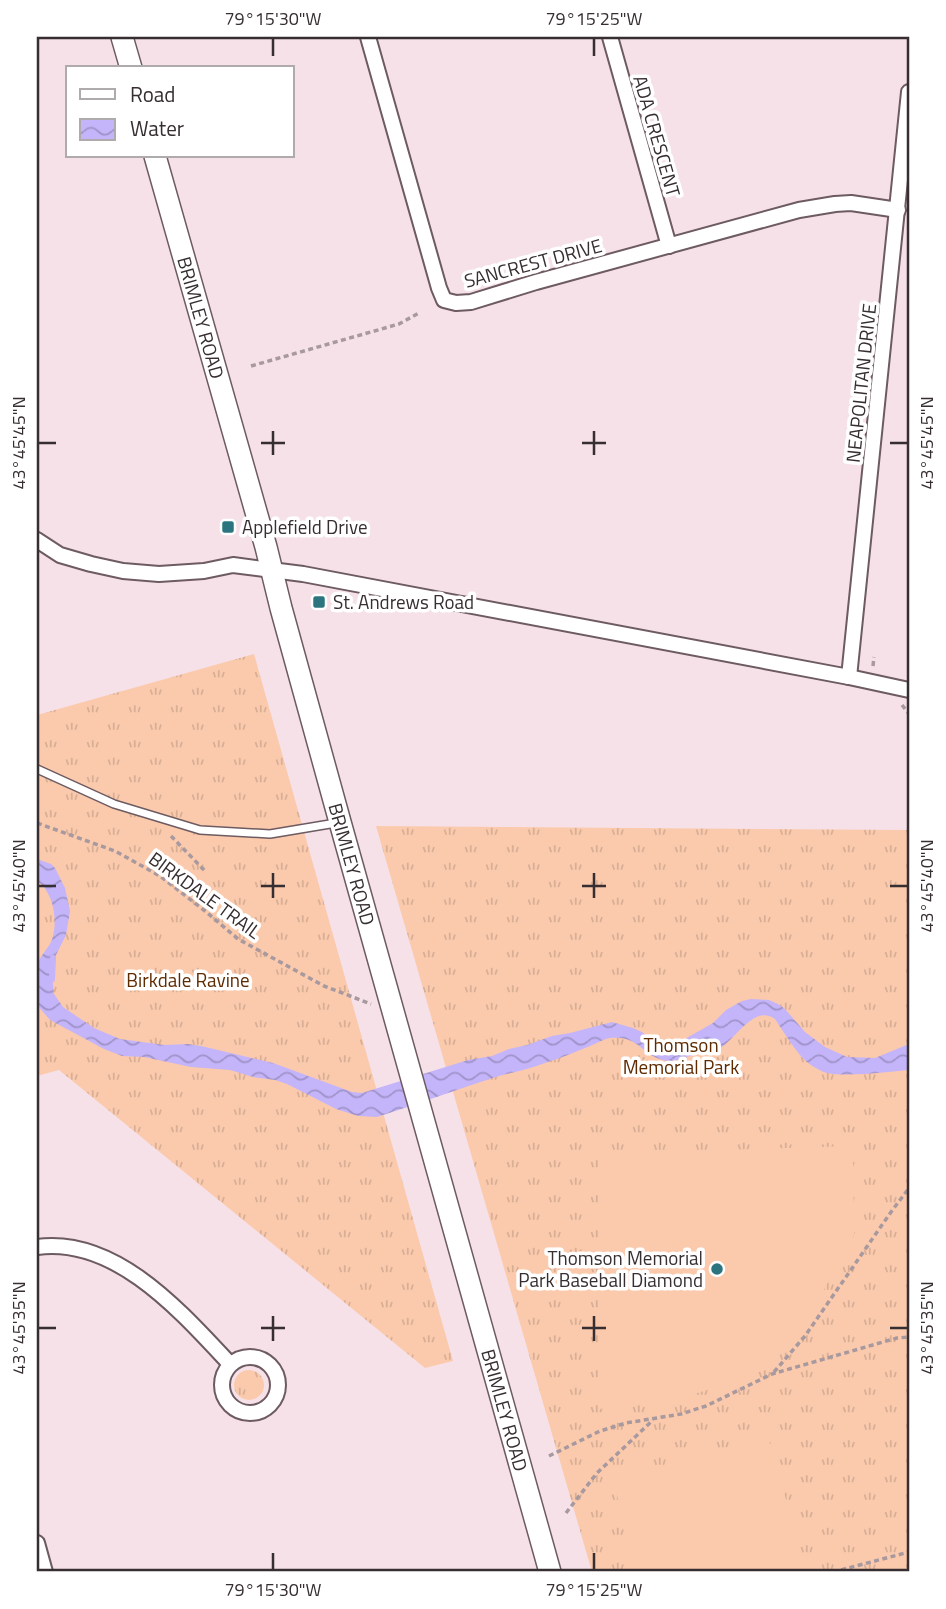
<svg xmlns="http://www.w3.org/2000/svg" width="946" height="1609" viewBox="0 0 946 1609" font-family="'Titillium Web',sans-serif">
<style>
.grass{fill:url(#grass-tufts)}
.pitch{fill:#fbcaad}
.water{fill:url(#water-waves)}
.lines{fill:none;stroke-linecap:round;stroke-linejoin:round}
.stream{stroke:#c4b4f9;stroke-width:6}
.service-casing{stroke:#6d5b61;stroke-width:10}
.minor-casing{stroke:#6d5b61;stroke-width:18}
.secondary-casing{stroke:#6d5b61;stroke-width:24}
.path{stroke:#a8999f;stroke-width:3.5;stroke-dasharray:5 3.5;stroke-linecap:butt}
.service{stroke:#fff;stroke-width:7}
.minor{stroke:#fff;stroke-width:14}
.secondary{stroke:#fff;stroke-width:21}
.ticks{fill:none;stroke:#362e31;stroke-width:2.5}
.poi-dot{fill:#2d757e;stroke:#fff;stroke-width:2.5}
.labels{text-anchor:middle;stroke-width:7;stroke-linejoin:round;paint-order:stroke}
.street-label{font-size:19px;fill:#362e31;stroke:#fff}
.poi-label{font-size:19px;fill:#362e31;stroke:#fff;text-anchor:start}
.park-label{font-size:19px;fill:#5e2a00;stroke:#fff}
.neatline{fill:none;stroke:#362e31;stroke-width:2.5}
.ticks-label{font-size:18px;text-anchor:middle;fill:#362e31}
</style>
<defs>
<pattern id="grass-tufts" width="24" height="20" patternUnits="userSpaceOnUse" patternTransform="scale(1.75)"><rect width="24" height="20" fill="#fbcaad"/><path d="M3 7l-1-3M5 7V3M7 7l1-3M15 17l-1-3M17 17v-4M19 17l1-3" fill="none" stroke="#d8ae95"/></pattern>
<pattern id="water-waves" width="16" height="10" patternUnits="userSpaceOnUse" patternTransform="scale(1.75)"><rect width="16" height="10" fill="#c4b4f9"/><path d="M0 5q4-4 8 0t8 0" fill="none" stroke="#a093ca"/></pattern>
</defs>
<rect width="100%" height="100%" fill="#f6e1e9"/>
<g class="grass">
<polygon points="254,654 453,1361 425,1368 59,1070 37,1076 37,715"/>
<polygon points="376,826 909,830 909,1572 592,1572"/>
<circle cx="249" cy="1385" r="15"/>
</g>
<g class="pitch">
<polygon points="853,1146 854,1235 817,1302 757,1363 707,1390 665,1403 598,1409 599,1154"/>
<polygon points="768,1437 807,1572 639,1572 613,1482"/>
</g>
<path class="water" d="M37 859 51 864 55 868 65 888 70 911 66 935 51 965 54 994 63 1007 94 1028 120 1039 164 1045 188 1044 201 1046 273 1063 352 1092 362 1093 468 1060 492 1056 509 1049 527 1045 552 1036 570 1033 612 1022 633 1028 642 1032 656 1044H668L683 1040 713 1023 726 1010 742 1001 751 999 769 1000 778 1004 785 1009 805 1032 825 1047 847 1057 875 1058 909 1044V1070C888 1072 847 1077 827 1073 817 1070 807 1063 800 1055 791 1044 783 1031 775 1019 751 1002 732 1049 710 1053 706 1054 703 1053 699 1054 687 1055 674 1064 663 1060 641 1054 638 1035 610 1038 604 1039 597 1043 590 1046 575 1052 561 1058 545 1063 530 1069 514 1072 499 1076 458 1089 418 1104 377 1117L358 1116 336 1109 287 1084 275 1080 253 1077 230 1070 191 1067 144 1057 122 1056 104 1049 50 1020 37 1005C37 995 35 974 37 966 39 957 47 950 51 942 59 923 54 892 37 881Z"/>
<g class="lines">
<polyline class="stream" points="52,979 53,958"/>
<defs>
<polyline id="service" points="37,769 114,804 200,830 270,834 336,823"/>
<g id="minor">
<polyline points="368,37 439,288 444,300 456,303 471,302 536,282 799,210 835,204 851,203 898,210"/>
<polyline points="610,37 669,246"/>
<polyline points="37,540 60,555 91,564 123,571 159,574 204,571 233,565 303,574 849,677 909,690"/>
<polyline points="849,677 909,92"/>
<path d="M37 1247C116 1236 182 1313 230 1364"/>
<circle cx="250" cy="1385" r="28"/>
<polyline points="37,1543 45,1572"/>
</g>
<g id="secondary">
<polyline points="122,37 131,68"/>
<path id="s1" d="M155 156 266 547 281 608 340 822 550 1572"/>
</g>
</defs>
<use href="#service" class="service-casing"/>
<use href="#minor" class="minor-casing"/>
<use href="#secondary" class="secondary-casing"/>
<g class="path">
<polyline points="251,366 399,324 419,313"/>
<polyline points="873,666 874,657"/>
<polyline points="902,705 909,714"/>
<polyline points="37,823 115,851 160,876 205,911 238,939 324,986 371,1004"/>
<polyline points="171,836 206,872"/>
<polyline points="774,1372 805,1336 891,1212 909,1188"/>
<polyline points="549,1456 600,1431 626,1423 681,1414 706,1406 772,1374 897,1338 909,1337"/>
<polyline points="566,1513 597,1473 653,1420"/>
<polyline points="833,1572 909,1552"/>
</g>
<use href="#service" class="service"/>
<use href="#minor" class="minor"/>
<use href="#secondary" class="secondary"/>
</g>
<path class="ticks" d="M273 38V56M594 38V56M273 431V455M594 431V455M38 443H56M261 443H285M582 443H606M890 443H908M273 873V898M594 873V898M38 886H56M261 886H285M582 886H606M890 886H908M273 1316V1341M594 1316V1341M38 1328H56M261 1328H285M582 1328H606M890 1328H908M273 1553V1570M594 1553V1570"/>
<g class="poi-dot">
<rect x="221" y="520" width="14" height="14" rx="3.5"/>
<rect x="312" y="595" width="14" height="14" rx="3.5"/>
<circle cx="717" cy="1269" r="7"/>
</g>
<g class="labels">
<g class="street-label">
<text transform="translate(657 136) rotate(74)" y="7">ADA CRESCENT</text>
<text transform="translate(533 263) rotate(-15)" y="7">SANCREST DRIVE</text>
<text dy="7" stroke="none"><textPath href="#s1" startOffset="168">BRIMLEY ROAD</textPath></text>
<text transform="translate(861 383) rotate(-84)" y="7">NEAPOLITAN DRIVE</text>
<text dy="7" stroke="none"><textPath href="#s1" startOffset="735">BRIMLEY ROAD</textPath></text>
<text transform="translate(205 895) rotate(36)" y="7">BIRKDALE TRAIL</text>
<text dy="7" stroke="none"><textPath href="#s1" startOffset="1302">BRIMLEY ROAD</textPath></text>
</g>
<g class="poi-label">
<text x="242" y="534">Applefield Drive</text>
<text x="333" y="609">St. Andrews Road</text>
<text x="703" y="1265" text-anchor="end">Thomson Memorial<tspan x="703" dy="22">Park Baseball Diamond</tspan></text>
</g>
<g class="park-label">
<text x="188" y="987">Birkdale Ravine</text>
<text x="681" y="1052">Thomson<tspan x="681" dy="22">Memorial Park</tspan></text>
</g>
</g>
<rect width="946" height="1609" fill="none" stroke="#ffffff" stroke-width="77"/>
<rect x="66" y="66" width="228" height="91" fill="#ffffff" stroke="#afabad" stroke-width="2"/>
<rect x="80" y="89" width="35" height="10" fill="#ffffff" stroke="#afabad" stroke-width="2"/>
<text x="130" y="102" font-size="21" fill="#362e31">Road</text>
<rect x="80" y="119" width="35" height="21" fill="url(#water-waves)" stroke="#afabad" stroke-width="2"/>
<text x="130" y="136" font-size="21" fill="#362e31">Water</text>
<rect x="38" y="38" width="870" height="1532" class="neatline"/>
<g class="ticks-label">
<text x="273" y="25">79°15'30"W</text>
<text x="594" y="25">79°15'25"W</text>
<text transform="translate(19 443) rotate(-90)" y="6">43°45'45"N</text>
<text transform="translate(927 443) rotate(-90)" y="6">43°45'45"N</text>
<text transform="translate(19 886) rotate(-90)" y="6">43°45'40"N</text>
<text transform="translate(927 886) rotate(-90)" y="6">43°45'40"N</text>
<text transform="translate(19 1328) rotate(-90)" y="6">43°45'35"N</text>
<text transform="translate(927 1328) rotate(-90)" y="6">43°45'35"N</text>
<text x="273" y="1596">79°15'30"W</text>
<text x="594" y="1596">79°15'25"W</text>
</g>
</svg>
